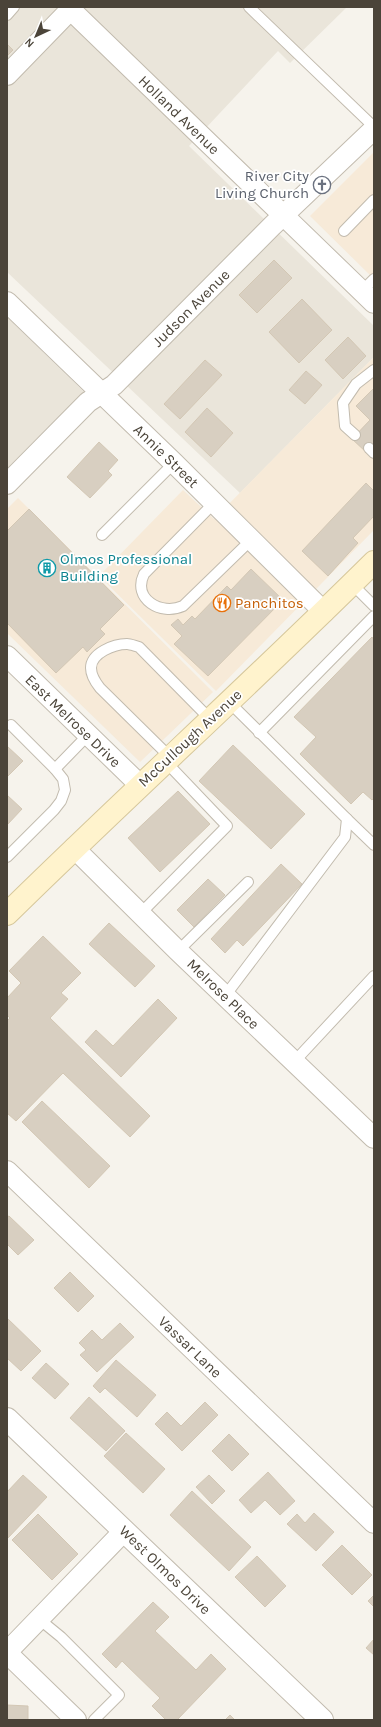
<svg xmlns="http://www.w3.org/2000/svg" width="381" height="1727" viewBox="0 0 381 1727" font-family="Karla,sans-serif">
<style>
.residential{fill:#eae5da}
.commercial{fill:#f7ead8}
.building{fill:#d8cfc1;stroke:#d3c7b4}
.lines{fill:none;stroke-linecap:round;stroke-linejoin:round}
.service-casing{stroke:#c2bbae;stroke-width:12}
.minor-casing{stroke:#c2bbae;stroke-width:22}
.tertiary-casing{stroke:#c2bbae;stroke-width:24}
.secondary-casing{stroke:#d6c79b;stroke-width:24}
.service{stroke:#fff;stroke-width:10}
.minor{stroke:#fff;stroke-width:20}
.tertiary{stroke:#fff;stroke-width:22}
.secondary{stroke:#fff3cd;stroke-width:22}
.labels{text-anchor:middle;stroke-width:3.5;stroke-linejoin:round;paint-order:stroke}
.street-label{font-size:15px;fill:#4b4439;stroke:#fff}
.worship-label{font-size:15px;fill:#5b616d;stroke:#fff;text-anchor:end}
.culture-label{font-size:15px;fill:#0d838f;stroke:#fff;text-anchor:start}
.food-label{font-size:15px;fill:#c56008;stroke:#fff;text-anchor:start}
</style>
<rect width="100%" height="100%" fill="#f6f3ec"/>
<g class="residential">
<polygon points="7,7 61,7 7,65"/>
<polygon points="83,7 347,7 290,63 278,51 189,146 374,326 374,357 240,493 7,272 7,85"/>
<polygon points="7,317 85,393 7,471"/>
</g>
<g class="commercial">
<polygon points="374,152 374,279 310,216"/>
<polygon points="374,357 374,530 216,691 99,576 183,490 214,519"/>
<polygon points="18,498 213,692 140,762 7,633 7,509"/>
</g>
<g class="building">
<polygon points="7,44 13,50 7,56"/>
<polygon points="274,260 292,278 257,313 239,295"/>
<polygon points="302,299 332,330 299,363 269,332"/>
<polygon points="348,337 366,356 343,379 325,360"/>
<polygon points="205,360 222,375 180,419 164,404"/>
<polygon points="306,371 322,385 305,404 289,390"/>
<polygon points="374,388 374,444 366,452 352,439 370,420 356,406"/>
<polygon points="207,408 233,433 211,457 185,432"/>
<polygon points="99,442 118,460 108,471 112,475 90,498 67,477"/>
<polygon points="366,483 374,491 374,516 353,538 358,543 328,576 302,551"/>
<polygon points="29,509 124,605 100,629 105,634 87,652 83,647 56,673 7,623 7,531"/>
<polygon points="251,569 283,600 208,676 174,644 182,636 171,625 178,619 183,625 192,616 195,619 227,586 231,590"/>
<polygon points="372,637 374,640 374,798 372,800 363,792 351,804 300,754 316,737 294,717"/>
<polygon points="233,745 305,814 271,849 199,781"/>
<polygon points="7,746 23,761 7,777"/>
<polygon points="178,791 210,824 160,872 128,838"/>
<polygon points="7,795 22,809 7,825"/>
<polygon points="281,864 302,884 243,946 237,940 225,953 211,939"/>
<polygon points="208,879 225,895 194,927 177,910"/>
<polygon points="109,923 155,966 135,987 89,944"/>
<polygon points="43,936 81,973 61,993 68,999 50,1018 150,1116 130,1137 63,1073 16,1121 7,1113 7,1021 10,1018 7,1015 7,998 21,983 9,971"/>
<polygon points="158,999 177,1018 121,1077 85,1042 96,1030 113,1046"/>
<polygon points="42,1101 110,1166 89,1188 22,1122"/>
<polygon points="9,1216 34,1240 18,1255 7,1244 7,1217"/>
<polygon points="70,1272 94,1296 78,1312 54,1288"/>
<polygon points="7,1318 41,1351 21,1371 7,1358"/>
<polygon points="120,1323 134,1337 97,1372 80,1355 86,1350 79,1343 92,1330 102,1340"/>
<polygon points="116,1360 156,1395 137,1417 105,1388 100,1393 93,1386"/>
<polygon points="46,1363 69,1384 55,1399 32,1378"/>
<polygon points="89,1397 125,1431 106,1451 70,1418"/>
<polygon points="205,1402 218,1415 182,1451 155,1424 167,1412 181,1426"/>
<polygon points="126,1433 165,1469 143,1493 104,1456"/>
<polygon points="229,1434 249,1454 232,1471 212,1451"/>
<polygon points="268,1472 295,1501 280,1515 265,1500 251,1513 239,1500"/>
<polygon points="23,1475 47,1497 7,1539 7,1492"/>
<polygon points="209,1475 225,1491 212,1504 196,1487"/>
<polygon points="192,1491 251,1547 229,1571 170,1515"/>
<polygon points="314,1513 334,1532 316,1551 287,1524 297,1514 305,1523"/>
<polygon points="38,1514 78,1554 52,1580 12,1540"/>
<polygon points="342,1545 372,1575 352,1595 322,1565"/>
<polygon points="257,1556 286,1586 265,1607 235,1577"/>
<polygon points="374,1595 374,1607 368,1601"/>
<polygon points="153,1602 169,1617 155,1631 196,1670 211,1654 226,1669 177,1720 166,1720 152,1706 160,1698 122,1661 116,1668 102,1654"/>
<polygon points="374,1639 374,1655 366,1648"/>
<polygon points="7,1705 28,1706 28,1720 7,1720"/>
<polygon points="230,1715 235,1720 225,1720"/>
</g>
<g class="lines">
<defs>
<g id="service">
<polyline points="249,7 374,127"/>
<polyline points="7,15 14,7"/>
<polyline points="344,231 374,200"/>
<polyline points="362,291 374,279"/>
<polyline points="355,435 345,426 343,403 356,384 374,370"/>
<polyline points="369,448 374,453"/>
<path d="M214 503 144 574C132 599 161 616 183 606L251 540"/>
<polyline points="102,535 174,463"/>
<polyline points="352,584 374,606"/>
<polyline points="259,733 374,616"/>
<path d="M171 758 100 688C96 683 91 675 91 668 91 653 114 644 127 644 130 644 135 646 139 647L211 720"/>
<polyline points="55,769 88,735"/>
<polyline points="347,819 374,845"/>
<polyline points="7,857 54,810 61,801 65,790 63,779 55,769 11,725"/>
<polyline points="141,913 227,826 166,762"/>
<polyline points="178,951 248,882"/>
<polyline points="225,996 345,837 347,819 229,702"/>
<polyline points="294,1062 374,976"/>
<polyline points="39,1619 61,1637 119,1695 94,1720"/>
</g>
<g id="minor">
<polyline points="71,10 374,303"/>
<polyline points="7,75 73,7"/>
<polyline points="7,302 174,463 324,612"/>
<polyline points="7,484 88,402 114,385 272,226 374,129"/>
<polyline points="7,656 140,785"/>
<polyline points="74,848 178,951 374,1138"/>
<polyline points="7,1171 374,1523"/>
<polyline points="7,1652 124,1531"/>
<polyline points="7,1653 76,1720"/>
</g>
<polyline id="tertiary" points="7,1419 322,1720"/>
<path id="secondary" d="M7 914C128 795 253 682 374 562"/>
</defs>
<use href="#service" class="service-casing"/>
<use href="#minor" class="minor-casing"/>
<use href="#tertiary" class="tertiary-casing"/>
<use href="#secondary" class="secondary-casing"/>
<use href="#service" class="service"/>
<use href="#minor" class="minor"/>
<use href="#tertiary" class="tertiary"/>
<use href="#secondary" class="secondary"/>
</g>
<defs>
<symbol id="church-ring" viewBox="-11 -11 22 22"><circle r="9.5" fill="#fff" stroke="#6b7280" stroke-width="1.5"/><path d="M-1.2-6h2.4v3.5h3.3v2.4h-3.3V6h-2.4V-.1h-3.3v-2.4h3.3Z" fill="#6b7280"/></symbol>
<symbol id="building-ring" viewBox="-11 -11 22 22"><circle r="9.5" fill="#fff" stroke="#0f9aa8" stroke-width="1.5"/><path d="M-4-6H4V6H1V3H-1V6H-4ZM-2.5-4.3h1.7v1.8h-1.7ZM.8-4.3h1.7v1.8H.8ZM-2.5-1h1.7V.8h-1.7ZM.8-1h1.7V.8H.8Z" fill="#0f9aa8"/></symbol>
<symbol id="restaurant-ring" viewBox="-11 -11 22 22"><circle r="9.5" fill="#fff" stroke="#e8710a" stroke-width="1.5"/><path d="M-5-6h1v4h1v-4h1v4h1v-4h1v5L-1.5 .5V6h-2V.5L-5-1ZM5-6V6H3V1.5H1.5Q1.5-4 5-6Z" fill="#e8710a"/></symbol>
</defs>
<g fill-rule="evenodd">
<use href="#church-ring" x="312" y="175" width="20" height="20"/>
<use href="#building-ring" x="37" y="558" width="20" height="20"/>
<use href="#restaurant-ring" x="212" y="593" width="20" height="20"/>
</g>
<g class="labels">
<g class="street-label">
<text transform="translate(179 115) rotate(44)" y="5">Holland Avenue</text>
<text transform="translate(191 308) rotate(-45)" y="5">Judson Avenue</text>
<text transform="translate(166 456) rotate(44)" y="5">Annie Street</text>
<text transform="translate(73 721) rotate(44)" y="5">East Melrose Drive</text>
<text transform="translate(190 738) rotate(-43)" y="5">McCullough Avenue</text>
<text transform="translate(223 994) rotate(44)" y="5">Melrose Place</text>
<text transform="translate(190 1347) rotate(44)" y="5">Vassar Lane</text>
<text transform="translate(165 1570) rotate(44)" y="5">West Olmos Drive</text>
</g>
<g class="worship-label">
<text x="309" y="181">River City<tspan x="309" dy="17">Living Church</tspan></text>
</g>
<g class="culture-label">
<text x="60" y="564">Olmos Professional<tspan x="60" dy="17">Building</tspan></text>
</g>
<g class="food-label">
<text x="235" y="608">Panchitos</text>
</g>
</g>
<rect width="381" height="1727" fill="none" stroke="#4b4439" stroke-width="16"/>
<g transform="translate(36 36) rotate(224)" stroke="#ffffff" stroke-width="3" paint-order="stroke">
<path d="M0-3L7 15L0 10L-7 15Z" fill="#4b4439"/>
<text y="-6" font-size="11" font-weight="bold" text-anchor="middle" fill="#4b4439">N</text>
</g>
</svg>
